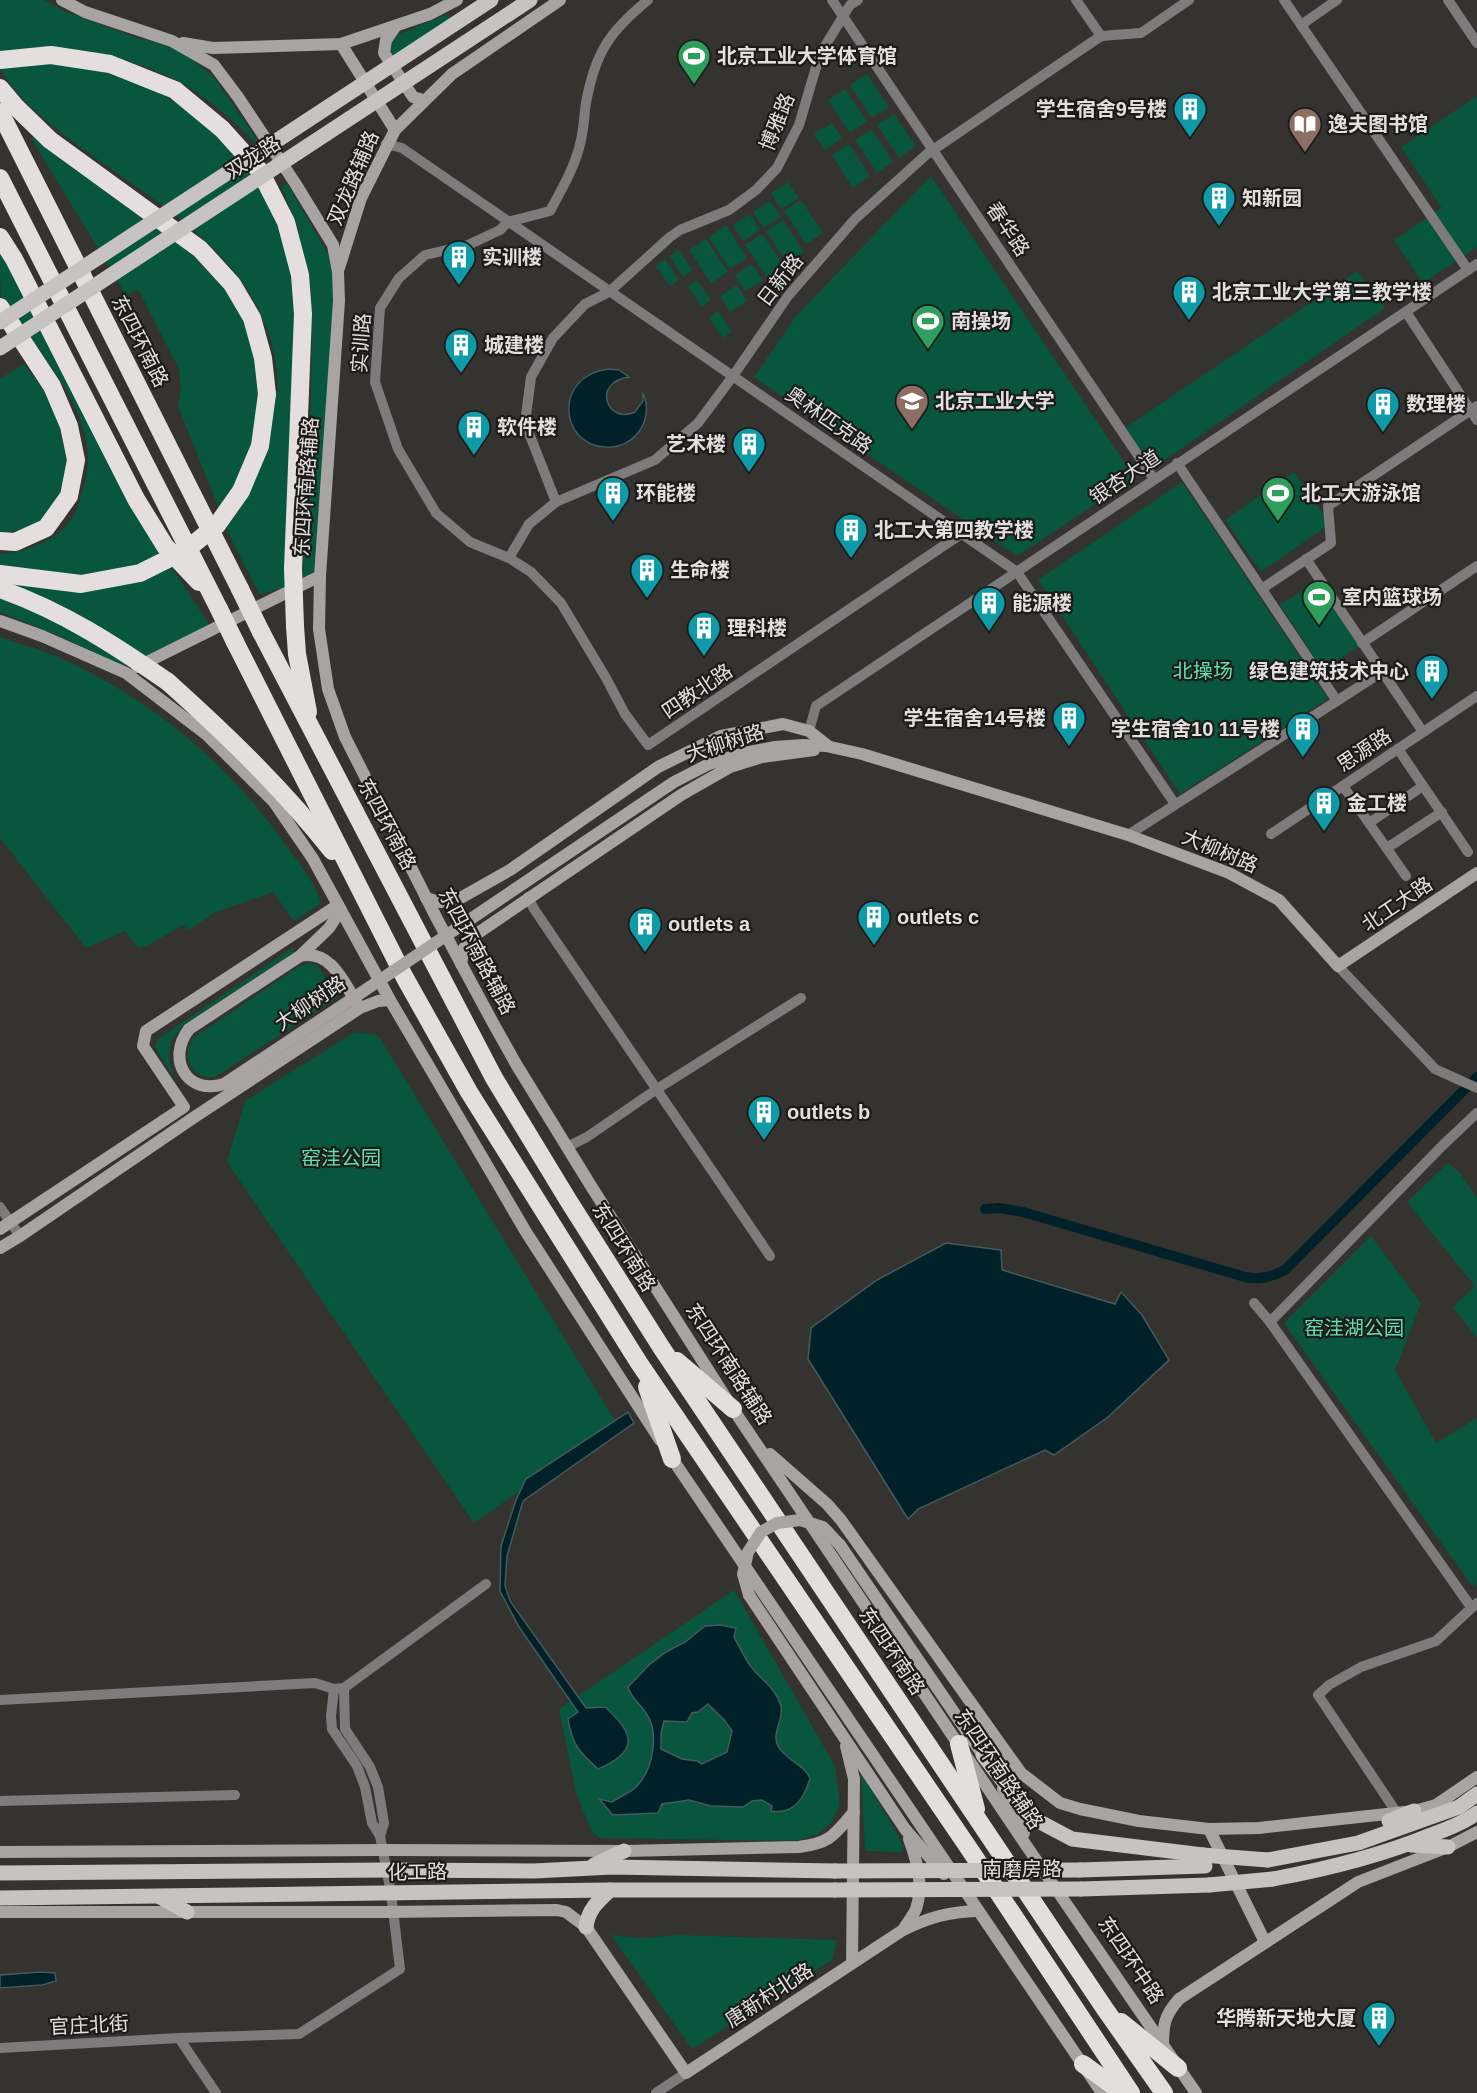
<svg xmlns="http://www.w3.org/2000/svg" width="1477" height="2093" viewBox="0 0 1477 2093" font-family="Arial,'Noto Sans SC',sans-serif">
<style>
.green{fill:#07563d}
.water{fill:#002127;stroke:#445a5e;stroke-width:1.5;fill-rule:evenodd}
.lines{fill:none;stroke-linecap:round;stroke-linejoin:round}
.canal{stroke:#002127;stroke-width:10}
.street{stroke:#7d7b7b;stroke-width:10}
.secondary{stroke:#a7a4a3;stroke-width:12}
.primary{stroke:#c7c3c2;stroke-width:15}
.highway{stroke:#e4dfde;stroke-width:18}
.secondary-bridge{stroke:#a7a4a3;stroke-width:12}
.primary-bridge{stroke:#c7c3c2;stroke-width:15}
.highway-bridge{stroke:#e4dfde;stroke-width:18}
.labels{text-anchor:middle;stroke-width:4.5;stroke-linejoin:round;paint-order:stroke}
.poi-label{font-size:20px;font-weight:bold;fill:#e2e0df;stroke:#1c1b1a;text-anchor:start}
.street-label{font-size:20px;fill:#e2e0df;stroke:#1c1b1a}
.park-label{font-size:20px;fill:#5fe1af;stroke:#1c1b1a}
</style>
<rect width="100%" height="100%" fill="#353330"/>
<g class="green">
<path d="M0 0H44L66 12 141 39 177 48 213 76 258 141 255 143C228 114 193 85 156 71 145 66 132 63 121 59L99 71 143 84 179 104 234 151 266 199 281 228 299 316 287 586 260 595 232 541 178 406 181 389 179 369 138 289 127 296 31 138 37 135 181 244 221 284 244 316 263 396 278 393C277 264 164 210 75 143 47 122 18 99 0 69Z"/>
<polygon points="447,14 451,19 391,60 387,46 397,35"/>
<polygon points="867,74 889,107 872,118 850,85"/>
<polygon points="845,89 867,121 850,133 828,100"/>
<polygon points="1477,96 1477,247 1423,283 1394,240 1442,208 1401,147"/>
<polygon points="894,114 916,146 899,158 877,125"/>
<polygon points="832,123 842,138 825,150 814,134"/>
<polygon points="872,129 893,162 877,173 855,140"/>
<polygon points="849,144 870,176 853,188 832,155"/>
<polygon points="931,176 1135,478 1017,556 754,377 796,316"/>
<polygon points="788,182 799,198 781,209 771,193"/>
<polygon points="287,183 328,254 335,280 322,486 314,571 302,581 310,437 312,343 310,282 297,224 281,186"/>
<polygon points="801,200 823,233 806,244 784,211"/>
<polygon points="770,201 781,217 763,228 753,212"/>
<polygon points="750,214 760,230 743,241 733,225"/>
<polygon points="783,220 804,252 788,264 766,231"/>
<polygon points="726,225 747,258 730,269 709,237"/>
<polygon points="762,234 784,266 767,277 745,245"/>
<polygon points="706,239 728,272 711,283 689,250"/>
<path d="M0 246 156 544 207 621 208 625 147 658 123 666 57 635 0 612V554C32 551 69 537 79 503 83 490 87 477 88 463 89 413 54 371 27 333 19 321 7 309 1 296 0 286 0 258 0 246Z"/>
<polygon points="678,250 693,270 683,277 669,256"/>
<polygon points="665,259 679,280 670,286 655,266"/>
<polygon points="752,264 763,280 745,291 735,275"/>
<polygon points="1357,271 1385,308 1153,468 1125,428"/>
<polygon points="697,280 711,300 702,307 688,287"/>
<polygon points="737,285 747,301 730,312 720,296"/>
<polygon points="718,311 732,332 723,338 709,318"/>
<polygon points="24,364 40,384 55,409 67,462 65,490 53,512 33,528 0,533 0,379"/>
<polygon points="1294,472 1330,524 1261,572 1225,520"/>
<polygon points="1182,482 1328,699 1180,794 1038,580"/>
<polygon points="1316,582 1359,646 1323,670 1280,605"/>
<path d="M0 637C18 644 38 649 56 656 148 697 224 759 283 841 296 860 314 880 321 903L294 921 273 892 216 912 189 930 183 925 145 947 138 948 125 931 86 948 0 838Z"/>
<path d="M292 948 295 952 185 1024C165 1043 166 1057 177 1081L157 1051 155 1045 158 1039Z"/>
<path d="M310 963 316 964 338 997 215 1077C191 1080 181 1057 193 1038L298 967Z"/>
<polygon points="355,1032 378,1035 617,1424 474,1523 227,1162 245,1101"/>
<polygon points="1448,1163 1460,1173 1477,1198 1477,1338 1453,1307 1475,1286 1407,1202"/>
<polygon points="1371,1236 1421,1303 1395,1370 1436,1443 1477,1418 1477,1583 1473,1587 1284,1323"/>
<polygon points="734,1590 835,1766 840,1804 832,1822 818,1834 796,1841 600,1838 592,1832 576,1793 559,1709"/>
<polygon points="861,1773 898,1835 904,1852 865,1851"/>
<polygon points="611,1935 642,1938 678,1935 837,1940 832,1960 692,2049"/>
</g>
<g class="water">
<path d="M609 369 619 370 629 377C591 382 607 425 635 412L643 401V393C649 406 647 421 638 433 629 443 618 448 605 447 559 445 553 375 609 369Z"/>
<polygon points="946,1243 1001,1250 1002,1270 1115,1304 1121,1292 1142,1315 1169,1360 1108,1417 1054,1455 1045,1450 918,1509 908,1519 808,1359 811,1328 877,1280"/>
<path d="M628 1412 634 1423 523 1501 507 1556 505 1586 510 1601 586 1708 605 1707C636 1734 638 1752 598 1769 579 1752 572 1744 568 1719L578 1712 519 1627 500 1591 501 1546 516 1500 526 1479Z"/>
<path d="M720 1625 736 1628 734 1637C740 1647 745 1660 753 1669 763 1681 777 1690 781 1706 784 1720 771 1733 778 1746 785 1760 803 1763 810 1778 805 1797 794 1815 771 1811L772 1806 762 1800 752 1801 743 1807 711 1806 689 1800 662 1804 658 1813 613 1815 599 1799 612 1802C619 1797 630 1793 636 1787 653 1770 660 1733 646 1713 640 1703 631 1699 628 1687L649 1665 666 1652 685 1642 705 1626ZM708 1704 725 1721 732 1731 727 1752 702 1764 697 1761 682 1759 661 1749V1733L664 1721 687 1722 692 1713 698 1712Z"/>
<polygon points="41,1972 55,1973 56,1981 42,1985 0,1988 0,1975"/>
</g>
<g class="lines">
<path class="canal" d="M985 1209 999 1208 1023 1212 1245 1277C1260 1280 1271 1277 1285 1270L1477 1077"/>
<g class="street">
<path d="M648 0C609 32 595 53 586 103 584 115 584 128 581 140 576 165 562 189 550 211L508 222 500 230 468 245 425 255 399 278 380 308 375 382 398 449 436 513 470 542 509 558 531 572 561 603 606 678 625 714 648 745 961 534"/>
<polyline points="832,0 1154,479"/>
<polyline points="1076,0 1101,36 1141,33 1189,0"/>
<polyline points="1284,0 1468,270"/>
<polyline points="1448,0 1477,43"/>
<polyline points="1301,25 1337,0"/>
<polyline points="386,144 402,148 1017,572 1175,804"/>
<polyline points="1406,312 1477,420"/>
<polyline points="1177,463 1337,701"/>
<polyline points="556,502 525,423 531,377 553,338 585,304 609,292 670,237 680,230 729,210 756,190 777,168 799,125 817,64 825,46 850,5 858,0"/>
<polyline points="509,558 529,524 556,502 655,460 698,423 733,376 788,296 855,219 927,154 1101,36"/>
<polyline points="1306,559 1423,732"/>
<polyline points="1263,588 1331,543 1328,506 1477,406"/>
<polyline points="1362,643 1477,566"/>
<polyline points="809,731 816,706 1477,264"/>
<polyline points="1398,749 1468,852"/>
<polyline points="1343,786 1406,876"/>
<polyline points="1369,823 1423,786"/>
<polyline points="1271,834 1477,696"/>
<polyline points="1128,835 1382,672"/>
<polyline points="1387,848 1442,812"/>
<polyline points="528,897 534,909 770,1256"/>
<polyline points="1338,966 1435,1069 1477,1088"/>
<polyline points="567,1147 587,1137 657,1089 801,998"/>
<polyline points="0,1207 20,1236"/>
<polyline points="1254,1303 1270,1322 1471,1607"/>
<polyline points="1270,1322 1442,1146 1477,1113"/>
<polyline points="344,1688 345,1729 370,1767 378,1787 384,1823 380,1836"/>
<polyline points="0,1700 315,1683 334,1689 344,1688 486,1584"/>
<polyline points="0,1801 235,1795"/>
<polyline points="1397,1813 1318,1695 1329,1685 1361,1667 1436,1641 1477,1603"/>
<polyline points="179,2038 216,2093"/>
<polyline points="0,2048 179,2038 299,2034 400,1969 391,1893 380,1836 372,1823 365,1787 357,1766 332,1729 331,1716 334,1689"/>
<polyline points="656,2093 686,2073"/>
</g>
<g class="secondary">
<polyline points="62,0 85,12 172,41 214,65 238,97 295,183 333,245 338,272 339,301 320,576 319,629 328,689 345,737 437,919 493,1023 516,1064 591,1186 733,1409 1030,1851 1196,2093"/>
<polyline points="395,27 386,40 384,53 413,97 423,100"/>
<polyline points="183,43 213,48 341,44 430,14 457,0"/>
<polyline points="341,44 395,130"/>
<polyline points="339,268 361,198 395,130 452,74 560,0"/>
<polyline points="0,621 42,636 126,673 207,735 274,802 313,859 390,1000 526,1232 660,1440"/>
<polyline points="137,667 320,576"/>
<polyline points="744,753 775,747 803,745 826,746 862,754 1128,835 1229,873 1279,900 1338,966 1477,873"/>
<polyline points="426,898 440,902 457,900 510,870 658,767 721,736 783,724 809,731 828,746"/>
<path d="M300 956C331 949 344 983 358 1005"/>
<polyline points="461,964 464,948 478,933 681,795 730,767 762,757 814,750"/>
<path d="M337 1009 224 1084C187 1096 166 1059 189 1029L300 956 329 928 341 910"/>
<polyline points="0,1229 184,1107 143,1046 146,1031 338,905"/>
<polyline points="0,1248 20,1236 193,1118 360,1008 378,1001 390,1000"/>
<polyline points="669,1454 1102,2093"/>
<polyline points="770,1454 827,1504 841,1520 1021,1773 1060,1803 1080,1809 1139,1821 1209,1829 1259,1828 1414,1811 1436,1805 1477,1777"/>
<polyline points="840,1545 987,1761"/>
<polyline points="749,1595 905,1829 944,1874"/>
<polyline points="846,1746 854,1779 852,1963"/>
<polyline points="1003,1789 1017,1814 1024,1833"/>
<polyline points="1209,1829 1265,1942"/>
<path d="M0 1852 383 1850 624 1851 799 1847C831 1843 834 1835 854 1812"/>
<path d="M0 1912H386L557 1910 566 1912 586 1927 686 2073 903 1930C930 1917 948 1912 978 1911"/>
<path d="M903 1930C907 1923 913 1916 916 1909 924 1885 917 1861 909 1839"/>
<path d="M1163 2047C1163 2025 1164 2016 1179 1999L1358 1882 1448 1847 1477 1832"/>
</g>
<g class="primary">
<polyline points="983,1755 1017,1799 1040,1822 1072,1839 1203,1855"/>
<polyline points="1389,1821 1414,1811"/>
<polyline points="1411,1845 1448,1847"/>
<polyline points="1268,1860 1358,1843 1459,1807 1477,1794"/>
<polyline points="594,1865 624,1851"/>
<polyline points="1080,1870 1205,1866"/>
<polyline points="0,1873 387,1870 534,1871 612,1867 835,1871"/>
<path d="M1273 1879C1327 1869 1380 1856 1431 1835 1447 1829 1463 1823 1477 1813"/>
<polyline points="1081,1889 1209,1885"/>
<polyline points="160,1897 187,1912"/>
<polyline points="0,1898 610,1890 835,1890"/>
<path d="M586 1927C588 1910 598 1901 610 1890"/>
</g>
<g class="highway">
<polyline points="0,60 51,55 110,64 175,90 222,129 260,171 286,222 300,275 303,314 293,569"/>
<polyline points="0,88 16,107 50,140 200,249 232,284 252,318 263,358 267,394"/>
<polyline points="0,112 240,589"/>
<polyline points="0,178 219,609"/>
<polyline points="0,237 14,259 136,499 165,546 199,582"/>
<polyline points="0,307 52,386 69,426 76,460 69,496 46,528 15,542 0,541"/>
<polyline points="295,626 297,654 308,712"/>
<polyline points="261,632 494,1078 568,1200 661,1347 1105,2009 1164,2093"/>
<polyline points="235,642 405,978 469,1092 639,1363 972,1853 1131,2093"/>
<path d="M168 682C227 735 283 789 332 851"/>
<polyline points="677,1361 733,1409"/>
<polyline points="647,1387 672,1459"/>
<polyline points="959,1744 976,1809"/>
<polyline points="1121,2022 1178,2068"/>
<polyline points="1083,2064 1123,2093"/>
</g>
<g class="secondary-bridge">
<polyline points="337,1009 674,782 709,764 744,753"/>
<polyline points="749,1595 743,1574 748,1552 761,1532 777,1523 800,1520 823,1527 840,1545"/>
</g>
<g class="primary-bridge">
<polyline points="0,322 491,0"/>
<polyline points="0,348 530,0"/>
<polyline points="1203,1855 1268,1860"/>
<polyline points="835,1871 1080,1870"/>
<polyline points="1209,1885 1273,1879"/>
<polyline points="835,1890 1081,1889"/>
</g>
<g class="highway-bridge">
<polyline points="293,569 295,626"/>
<polyline points="0,574 81,584 140,573 186,550 217,525 241,491 260,446 267,394"/>
<path d="M0 589C64 612 113 644 168 682"/>
<polyline points="240,589 261,632"/>
<polyline points="219,609 235,642"/>
</g>
</g>
<defs>
<symbol id="stadium-pin" viewBox="-11 -11 22 30"><path d="M0 17L-7.5 6A9.5 9.5 0 1 1 7.5 6Z" fill="#2e9e5b" stroke="#1c1b1a"/><path d="M0-5a6.5 5 0 1 0 0 10a6.5 5 0 1 0 0-10ZM-3.5-1.8h7v3.6h-7Z" fill="#fff"/></symbol>
<symbol id="building-pin" viewBox="-11 -11 22 30"><path d="M0 17L-7.5 6A9.5 9.5 0 1 1 7.5 6Z" fill="#0f9aa8" stroke="#1c1b1a"/><path d="M-4-6H4V6H1V3H-1V6H-4ZM-2.5-4.3h1.7v1.8h-1.7ZM.8-4.3h1.7v1.8H.8ZM-2.5-1h1.7V.8h-1.7ZM.8-1h1.7V.8H.8Z" fill="#fff"/></symbol>
<symbol id="library-pin" viewBox="-11 -11 22 30"><path d="M0 17L-7.5 6A9.5 9.5 0 1 1 7.5 6Z" fill="#8d6e63" stroke="#1c1b1a"/><path d="M-6-4Q-3-5.5-.7-3.5V5Q-3 3-6 4ZM6-4Q3-5.5 .7-3.5V5Q3 3 6 4Z" fill="#fff"/></symbol>
<symbol id="university-pin" viewBox="-11 -11 22 30"><path d="M0 17L-7.5 6A9.5 9.5 0 1 1 7.5 6Z" fill="#8d6e63" stroke="#1c1b1a"/><path d="M0-5L7-2L0 1L-7-2ZM-4 1L0 2.5L4 1V4Q0 6-4 4Z" fill="#fff"/></symbol>
</defs>
<g fill-rule="evenodd">
<use href="#stadium-pin" x="675" y="37" width="38" height="52"/>
<use href="#building-pin" x="1171" y="90" width="38" height="52"/>
<use href="#library-pin" x="1286" y="105" width="38" height="52"/>
<use href="#building-pin" x="1200" y="179" width="38" height="52"/>
<use href="#building-pin" x="440" y="238" width="38" height="52"/>
<use href="#building-pin" x="1170" y="273" width="38" height="52"/>
<use href="#stadium-pin" x="909" y="302" width="38" height="52"/>
<use href="#building-pin" x="442" y="326" width="38" height="52"/>
<use href="#university-pin" x="893" y="382" width="38" height="52"/>
<use href="#building-pin" x="1364" y="385" width="38" height="52"/>
<use href="#building-pin" x="455" y="408" width="38" height="52"/>
<use href="#building-pin" x="730" y="425" width="38" height="52"/>
<use href="#building-pin" x="594" y="474" width="38" height="52"/>
<use href="#stadium-pin" x="1259" y="474" width="38" height="52"/>
<use href="#building-pin" x="832" y="511" width="38" height="52"/>
<use href="#building-pin" x="628" y="551" width="38" height="52"/>
<use href="#stadium-pin" x="1300" y="578" width="38" height="52"/>
<use href="#building-pin" x="970" y="584" width="38" height="52"/>
<use href="#building-pin" x="685" y="609" width="38" height="52"/>
<use href="#building-pin" x="1413" y="652" width="38" height="52"/>
<use href="#building-pin" x="1050" y="699" width="38" height="52"/>
<use href="#building-pin" x="1284" y="710" width="38" height="52"/>
<use href="#building-pin" x="1305" y="784" width="38" height="52"/>
<use href="#building-pin" x="855" y="898" width="38" height="52"/>
<use href="#building-pin" x="626" y="905" width="38" height="52"/>
<use href="#building-pin" x="745" y="1093" width="38" height="52"/>
<use href="#building-pin" x="1360" y="1999" width="38" height="52"/>
</g>
<g class="labels">
<g class="poi-label">
<text x="717" y="63">北京工业大学体育馆</text>
<text x="1167" y="116" text-anchor="end">学生宿舍9号楼</text>
<text x="1328" y="131">逸夫图书馆</text>
<text x="1242" y="205">知新园</text>
<text x="482" y="264">实训楼</text>
<text x="1212" y="299">北京工业大学第三教学楼</text>
<text x="951" y="328">南操场</text>
<text x="484" y="352">城建楼</text>
<text x="935" y="408">北京工业大学</text>
<text x="1406" y="411">数理楼</text>
<text x="497" y="434">软件楼</text>
<text x="726" y="451" text-anchor="end">艺术楼</text>
<text x="636" y="500">环能楼</text>
<text x="1301" y="500">北工大游泳馆</text>
<text x="874" y="537">北工大第四教学楼</text>
<text x="670" y="577">生命楼</text>
<text x="1342" y="604">室内篮球场</text>
<text x="1012" y="610">能源楼</text>
<text x="727" y="635">理科楼</text>
<text x="1409" y="678" text-anchor="end">绿色建筑技术中心</text>
<text x="1046" y="725" text-anchor="end">学生宿舍14号楼</text>
<text x="1280" y="736" text-anchor="end">学生宿舍10 11号楼</text>
<text x="1347" y="810">金工楼</text>
<text x="897" y="924">outlets c</text>
<text x="668" y="931">outlets a</text>
<text x="787" y="1119">outlets b</text>
<text x="1356" y="2025" text-anchor="end">华腾新天地大厦</text>
</g>
<g class="street-label">
<text transform="translate(777 122) rotate(-68)" y="7">博雅路</text>
<text transform="translate(253 157) rotate(-33)" y="7">双龙路</text>
<text transform="translate(353 178) rotate(-67)" y="7">双龙路辅路</text>
<text transform="translate(1008 229) rotate(56)" y="7">春华路</text>
<text transform="translate(780 280) rotate(-52)" y="7">日新路</text>
<text transform="translate(140 341) rotate(63)" y="7">东四环南路</text>
<text transform="translate(361 343) rotate(-86)" y="7">实训路</text>
<text transform="translate(829 420) rotate(35)" y="7">奥林匹克路</text>
<text transform="translate(1125 477) rotate(-34)" y="7">银杏大道</text>
<text transform="translate(306 487) rotate(-86)" y="7">东四环南路辅路</text>
<text transform="translate(697 691) rotate(-34)" y="7">四教北路</text>
<text transform="translate(725 743) rotate(-18)" y="7">大柳树路</text>
<text transform="translate(1364 750) rotate(-34)" y="7">思源路</text>
<text transform="translate(387 824) rotate(62)" y="7">东四环南路</text>
<text transform="translate(1220 851) rotate(23)" y="7">大柳树路</text>
<text transform="translate(1397 904) rotate(-34)" y="7">北工大路</text>
<text transform="translate(477 951) rotate(62)" y="7">东四环南路辅路</text>
<text transform="translate(310 1003) rotate(-34)" y="7">大柳树路</text>
<text transform="translate(624 1247) rotate(58)" y="7">东四环南路</text>
<text transform="translate(729 1364) rotate(57)" y="7">东四环南路辅路</text>
<text transform="translate(892 1651) rotate(56)" y="7">东四环南路</text>
<text transform="translate(999 1769) rotate(56)" y="7">东四环南路辅路</text>
<text x="1022" y="1876">南磨房路</text>
<text transform="translate(417 1872) rotate(-1)" y="7">化工路</text>
<text transform="translate(1131 1960) rotate(56)" y="7">东四环中路</text>
<text transform="translate(769 1995) rotate(-33)" y="7">唐新村北路</text>
<text transform="translate(89 2025) rotate(-3)" y="7">官庄北街</text>
</g>
<g class="park-label">
<text x="1203" y="678">北操场</text>
<text x="341" y="1165">窑洼公园</text>
<text x="1354" y="1335">窑洼湖公园</text>
</g>
</g>
</svg>
